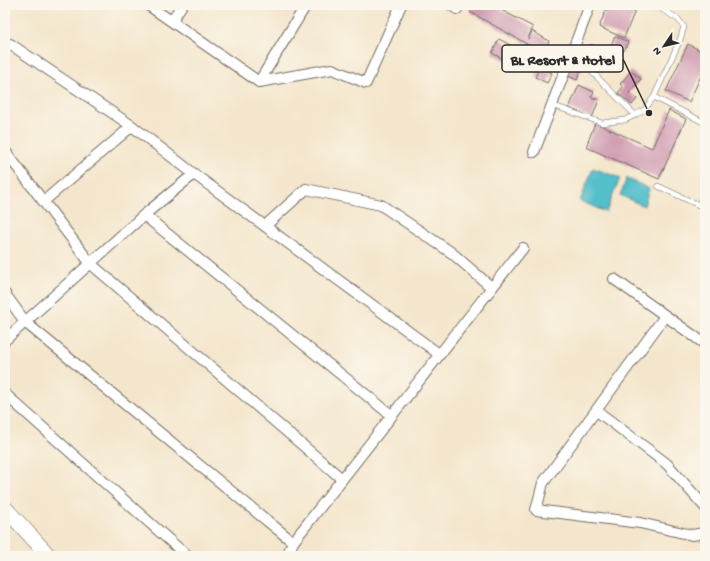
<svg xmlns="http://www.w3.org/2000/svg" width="710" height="561" viewBox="0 0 710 561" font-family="'Gochi Hand',sans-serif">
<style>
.water{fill:#52bfcb;stroke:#3e757b}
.building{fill:#cd97ae}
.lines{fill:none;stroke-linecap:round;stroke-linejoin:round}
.lane-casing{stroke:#716c63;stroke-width:6}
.street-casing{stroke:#716c63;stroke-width:12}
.secondary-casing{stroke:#716c63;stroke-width:16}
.lane{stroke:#fff;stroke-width:5}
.street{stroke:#fff;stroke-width:10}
.secondary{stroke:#fff;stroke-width:15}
.leader{fill:none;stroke:#2b2b2b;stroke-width:1.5}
.callout-dot{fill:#2b2b2b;stroke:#fbf7ec;stroke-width:1.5}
.callout{fill:#fbf7ec;stroke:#2b2b2b;stroke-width:1.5}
.callout-label{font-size:15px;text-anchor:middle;font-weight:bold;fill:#2b2b2b}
</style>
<rect width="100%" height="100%" fill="#fbf7ec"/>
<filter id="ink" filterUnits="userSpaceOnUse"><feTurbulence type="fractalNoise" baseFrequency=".025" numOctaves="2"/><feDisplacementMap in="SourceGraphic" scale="8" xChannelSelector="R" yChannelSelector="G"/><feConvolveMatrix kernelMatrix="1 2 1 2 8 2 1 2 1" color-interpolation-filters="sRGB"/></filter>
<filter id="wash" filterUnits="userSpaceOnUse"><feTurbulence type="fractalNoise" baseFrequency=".012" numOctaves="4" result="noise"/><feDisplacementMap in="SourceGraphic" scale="16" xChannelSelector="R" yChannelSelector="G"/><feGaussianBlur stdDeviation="0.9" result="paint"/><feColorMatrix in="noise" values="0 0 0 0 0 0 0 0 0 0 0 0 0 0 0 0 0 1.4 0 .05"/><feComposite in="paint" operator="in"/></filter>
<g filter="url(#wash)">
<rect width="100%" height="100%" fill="#f4e6cc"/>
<g class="water">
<polygon points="593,168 620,178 606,212 580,201"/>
<polygon points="627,178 649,189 644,206 620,195"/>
</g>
<g id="blocks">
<g class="building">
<polygon points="473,5 492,5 533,27 528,39 532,31 549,41 543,53 470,12"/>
<polygon points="608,5 629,5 636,8 624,38 599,27"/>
<polygon points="615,36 628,42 624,51 611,45"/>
<polygon points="499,39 527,54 519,68 492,53"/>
<polygon points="591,44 602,51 600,54 605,56 599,67 593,63 591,66 586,64 589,60 584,57"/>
<polygon points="688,44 705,53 705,67 689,102 666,91"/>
<polygon points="574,62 583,66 577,80 568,76"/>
<polygon points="540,67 552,73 547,83 535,77"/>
<polygon points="631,71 641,79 629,93 637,99 632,105 618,93 623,87 620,84"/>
<polygon points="579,85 594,92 591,97 599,100 592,118 569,108"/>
<polygon points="669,110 686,119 659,179 586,147 595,123 652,148"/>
</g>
</g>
</g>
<g filter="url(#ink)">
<use href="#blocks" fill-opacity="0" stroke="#716c63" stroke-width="1"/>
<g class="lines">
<defs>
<g id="lane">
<polyline points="666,10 671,5"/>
<polyline points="572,52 635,115"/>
<polyline points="654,97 680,40 684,27 678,19 655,5"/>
<polyline points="552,105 602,123 625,120 635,115 644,110 654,97 705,123"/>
<polyline points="658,186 705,208"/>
<polyline points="699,205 705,191"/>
</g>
<g id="street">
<polyline points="148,5 259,82 332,69 366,83 401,5"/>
<polyline points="451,5 457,9"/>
<polyline points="172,20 182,5"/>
<polyline points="5,45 10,44 132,126 194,174 439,354"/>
<polyline points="259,82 306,5"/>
<polyline points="5,151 91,264 342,479"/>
<polyline points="534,152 590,5"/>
<polyline points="44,201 132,126"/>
<polyline points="144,215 391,415"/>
<polyline points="265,226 306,189 381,205 452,253 491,287"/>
<polyline points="614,279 705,344"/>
<polyline points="5,294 26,323 293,542"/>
<polyline points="665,316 543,483 536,510 640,523 692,535 705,533"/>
<polyline points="5,340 144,215 194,174"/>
<polyline points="5,394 187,556"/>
<polyline points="597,411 667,464 705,507"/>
<polyline points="287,556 293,542 523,248"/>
</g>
<polyline id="secondary" points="5,508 49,556"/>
</defs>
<use href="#lane" class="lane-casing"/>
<use href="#street" class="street-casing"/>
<use href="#secondary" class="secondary-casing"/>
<use href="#lane" class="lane"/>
<use href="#street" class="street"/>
<use href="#secondary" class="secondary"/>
</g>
</g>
<path class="leader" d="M649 113L623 59"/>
<circle class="callout-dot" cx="649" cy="113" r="4"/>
<rect class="callout" x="502" y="45" width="121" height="27" rx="4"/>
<g class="callout-label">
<text x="563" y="64">BL Resort &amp; Hotel</text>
</g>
<rect width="710" height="561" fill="none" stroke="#fbf7ec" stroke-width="20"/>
<g transform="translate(664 46) rotate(235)" stroke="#fbf7ec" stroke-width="3" paint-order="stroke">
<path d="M0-3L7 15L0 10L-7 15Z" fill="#2b2b2b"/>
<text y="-6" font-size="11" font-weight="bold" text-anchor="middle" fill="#2b2b2b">N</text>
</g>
</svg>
